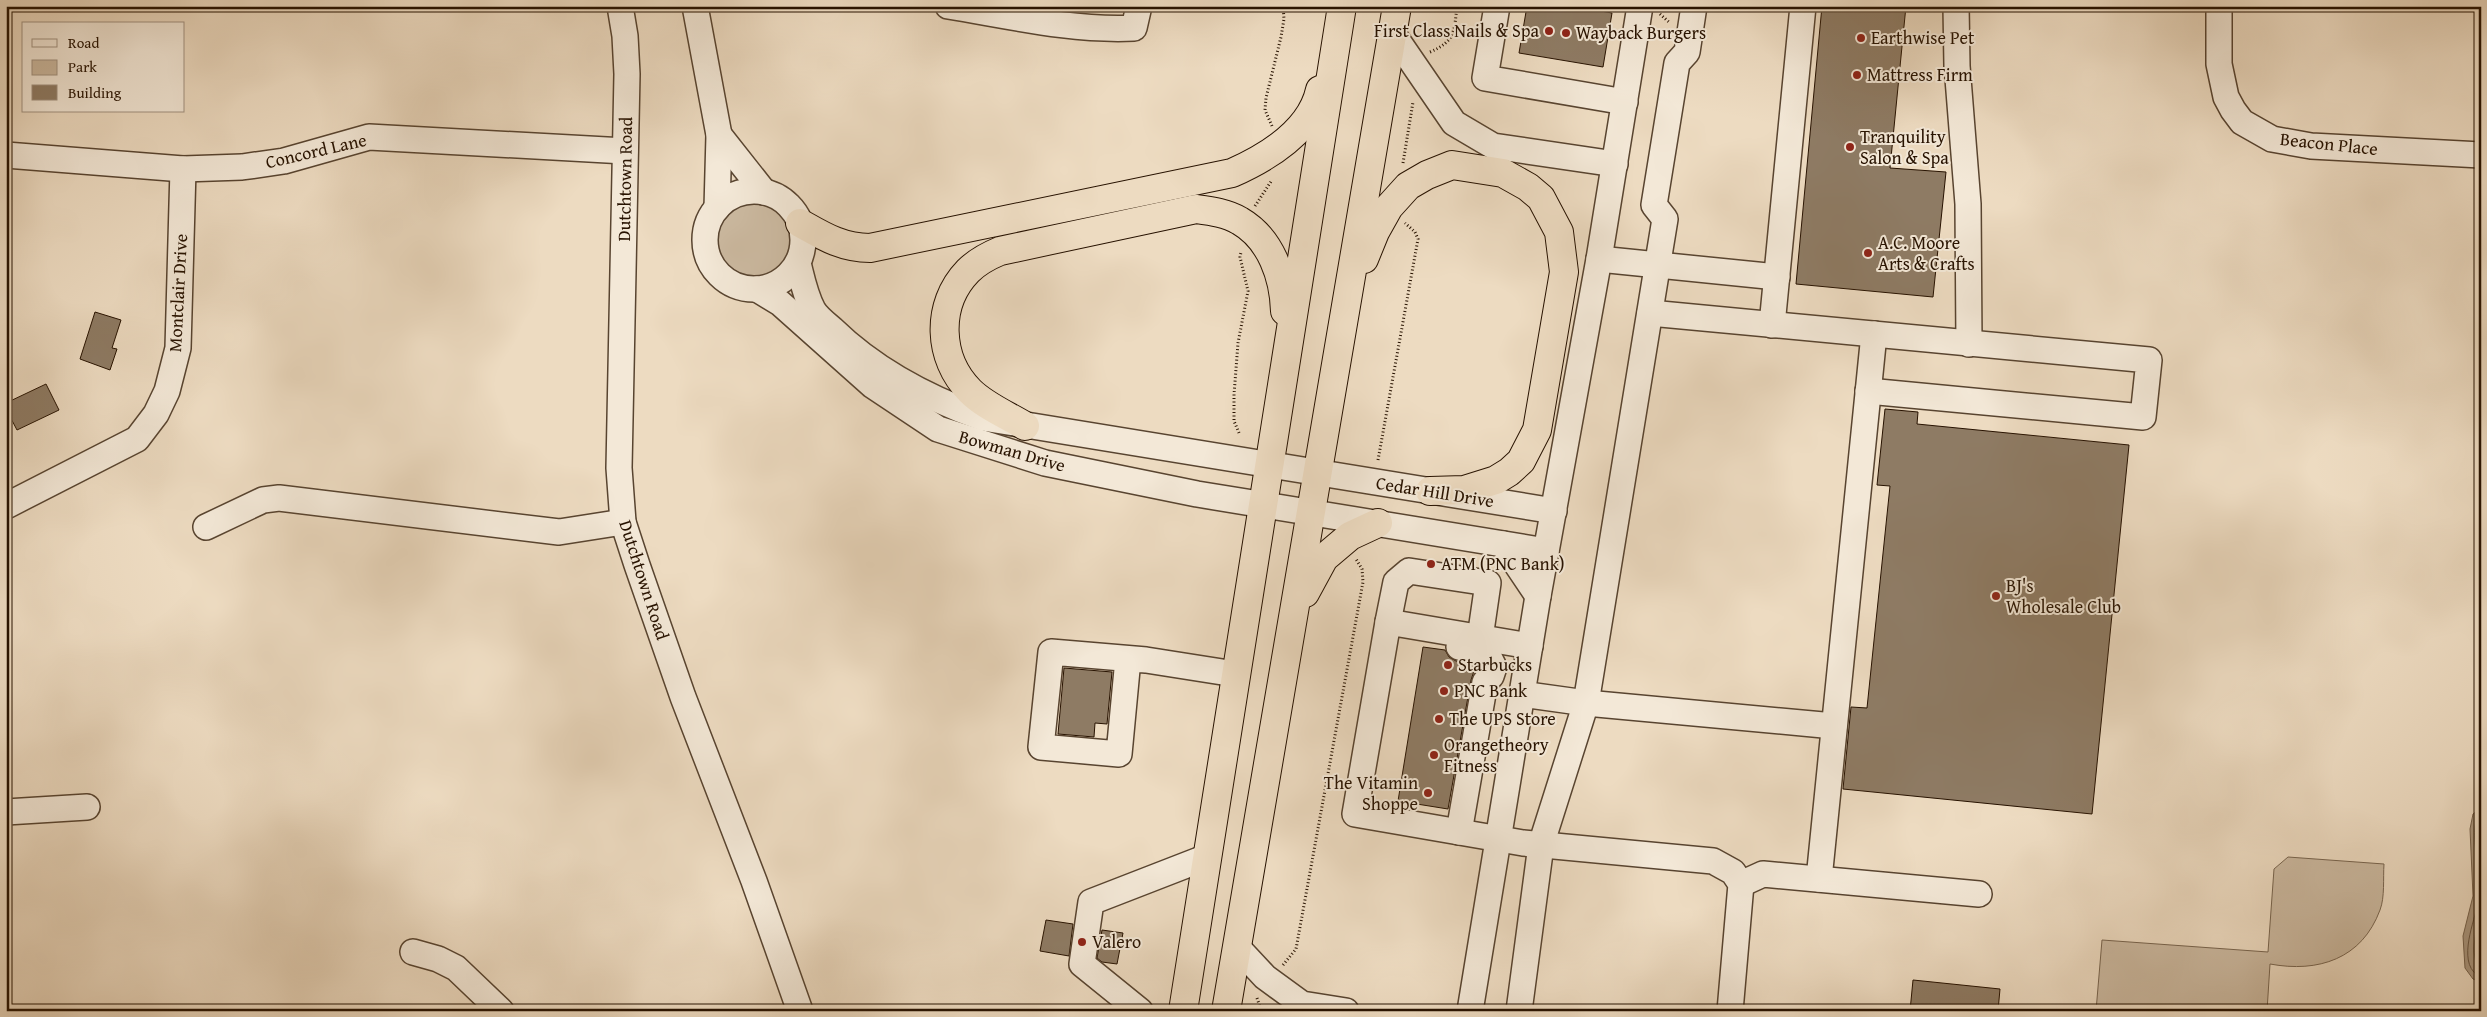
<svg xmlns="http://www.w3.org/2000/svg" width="2487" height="1017" viewBox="0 0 2487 1017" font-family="'Gentium Book Plus',serif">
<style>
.green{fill:#cbb9a0;stroke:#796650}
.water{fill:#aa977f;stroke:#76624c}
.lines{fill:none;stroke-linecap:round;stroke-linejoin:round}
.shore{stroke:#685440;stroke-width:1}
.building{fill:#8e7b64;stroke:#271200}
.minor-casing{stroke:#584430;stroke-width:28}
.highway-casing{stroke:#271200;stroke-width:30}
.path{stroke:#271200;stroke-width:3;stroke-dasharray:1 2.5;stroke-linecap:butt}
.minor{stroke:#f3e8d7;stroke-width:25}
.highway{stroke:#eddbc1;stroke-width:28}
.poi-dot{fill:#8f2418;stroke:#f3e8d7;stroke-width:2}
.labels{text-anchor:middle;stroke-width:4;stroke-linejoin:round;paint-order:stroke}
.poi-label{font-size:18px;fill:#271200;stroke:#f3e8d7;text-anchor:start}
.street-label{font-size:18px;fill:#271200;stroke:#f3e8d7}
</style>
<rect width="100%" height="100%" fill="#eddbc1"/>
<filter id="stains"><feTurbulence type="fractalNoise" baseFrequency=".004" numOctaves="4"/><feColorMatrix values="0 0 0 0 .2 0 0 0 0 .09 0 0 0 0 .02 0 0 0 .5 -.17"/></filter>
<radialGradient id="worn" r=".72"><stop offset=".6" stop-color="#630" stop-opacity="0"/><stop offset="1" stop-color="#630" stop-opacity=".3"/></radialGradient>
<g class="green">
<circle cx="754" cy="240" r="49"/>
<path d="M2288 857 2384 864C2383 878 2385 897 2380 910 2362 959 2318 973 2270 964L2267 1011H2096L2102 940 2268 952 2274 869Z"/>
</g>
<polygon class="water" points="2481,808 2481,982 2473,979 2465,968 2463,936 2473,896 2470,829 2473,814"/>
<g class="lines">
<g class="shore">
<path d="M2481 813C2470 823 2476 848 2477 861 2478 876 2481 893 2477 907 2473 925 2456 967 2481 977"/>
<path d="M2481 915C2475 928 2469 961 2481 970"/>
</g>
</g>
<g class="building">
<polygon points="1527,6 1573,6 1612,13 1603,67 1519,53"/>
<polygon points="1822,6 1906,6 1890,168 1946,172 1933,297 1796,284"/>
<polygon points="95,312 121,320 112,348 117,349 110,370 80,359"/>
<polygon points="46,384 59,410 17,430 6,409 6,403"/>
<polygon points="1885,409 1918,412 1917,424 2129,445 2092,814 1843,789 1851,707 1867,708 1890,486 1877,485"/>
<polygon points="1423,647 1445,650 1449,657 1456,661 1476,665 1471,680 1448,809 1398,801"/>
<polygon points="1064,668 1112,672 1107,724 1095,723 1094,737 1058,734"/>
<polygon points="1046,920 1073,924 1069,956 1040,951"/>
<polygon points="1102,930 1123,933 1117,964 1102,962 1097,958"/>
<polygon points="1913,980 2000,989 1998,1011 1910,1011"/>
</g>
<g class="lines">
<defs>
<g id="minor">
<polyline points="620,6 625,36 627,74 619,468 623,522 637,565 683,697 754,881 800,1011"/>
<polyline points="695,6 719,135 717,208"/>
<path d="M948 6C1010 16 1072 31 1134 28L1139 6"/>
<polyline points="1497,6 1485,78 1625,102"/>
<polyline points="1956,6 1957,66 1968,204 1969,344"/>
<polyline points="2219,6 2219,64 2226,97 2233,110 2242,122 2272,139 2311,146 2481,155"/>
<polyline points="1393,34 1454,123 1493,146 1615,164"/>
<polyline points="719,135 764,192"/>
<polyline points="6,155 183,169 242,167 284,161 369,137 625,151"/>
<circle cx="754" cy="240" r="49"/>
<polyline points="1599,259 1777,277"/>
<path d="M798 263C802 279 805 295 813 310 817 317 826 324 832 329 875 371 927 398 983 418L1554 511"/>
<polyline points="757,289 780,303 872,385 938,429 1045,463 1197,494 1546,551"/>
<polyline points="1650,313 2149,360 2143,417 1868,391"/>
<polyline points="1772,325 1803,6"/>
<polyline points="6,506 137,439 156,414 167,391 178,348 183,169"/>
<polyline points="206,527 263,500 279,498 559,532 623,522"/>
<polyline points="1503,544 1538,596"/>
<polyline points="1388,622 1396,582 1409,571 1488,583 1480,638"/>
<polyline points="1530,646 1388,622 1355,814 1523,843 1713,861 1733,872 1741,884 1730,1011"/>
<polyline points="1459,647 1487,653 1494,667 1491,676 1485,682 1459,832"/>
<polyline points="1128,659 1119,754 1041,747 1051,652 1146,660 1235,674"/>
<polyline points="1522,694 1586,703 1834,726"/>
<polyline points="6,812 87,807"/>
<polyline points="1819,879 1874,334"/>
<polyline points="1741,884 1763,874 1979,894"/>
<polyline points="1237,947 1265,977 1302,1004 1346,1011"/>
<polyline points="413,952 438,959 456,968 501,1011"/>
<polyline points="1140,1011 1082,964 1091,902 1207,857"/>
<polyline points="1470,1011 1538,596 1599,259 1640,6"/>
<polyline points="1519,1011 1541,845 1586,703 1665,219 1654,205 1677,63 1687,52 1694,6"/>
</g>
<g id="highway">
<path d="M800 223C823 236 842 248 870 248L1232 173C1268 157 1311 131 1320 90"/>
<polyline points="1364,259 1375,232 1389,207 1408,186 1427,175 1452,165 1503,173 1528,187 1541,198 1559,232 1564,272 1537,430 1521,461 1509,472 1496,480 1464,490 1430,491"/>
<path d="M1025 426C1007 415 985 406 970 391 938 359 935 305 968 271 977 262 988 256 1000 251L1196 209C1211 211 1227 213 1240 221 1271 239 1284 277 1285 311"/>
<polyline points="1305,593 1324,558 1350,536 1378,523"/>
<polyline points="1183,1011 1342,6"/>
<polyline points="1226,1011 1397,6"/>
</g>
</defs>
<use href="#minor" class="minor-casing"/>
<use href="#highway" class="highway-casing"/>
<g class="path">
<polyline points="1660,14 1670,23"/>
<path d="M1430 52C1456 41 1454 31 1457 6"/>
<polyline points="1272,126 1265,110 1266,98 1281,37 1284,19 1283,6"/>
<polyline points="1403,163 1413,102"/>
<polyline points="1255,206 1272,180"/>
<polyline points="1239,433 1234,421 1234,395 1238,343 1248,291 1240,257 1241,252"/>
<polyline points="1378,460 1418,239 1415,232 1405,223"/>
<polyline points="1283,965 1296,949 1363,582 1362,569 1356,559"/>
<polyline points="1257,998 1260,1007"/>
</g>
<use href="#minor" class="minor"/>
<use href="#highway" class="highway"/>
</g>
<g class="poi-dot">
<circle cx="1549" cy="31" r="5"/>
<circle cx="1566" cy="33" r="5"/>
<circle cx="1861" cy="38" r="5"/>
<circle cx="1857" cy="75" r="5"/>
<circle cx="1850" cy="147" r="5"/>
<circle cx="1868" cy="253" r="5"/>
<circle cx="1431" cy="564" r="5"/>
<circle cx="1996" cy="596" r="5"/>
<circle cx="1448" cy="665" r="5"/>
<circle cx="1444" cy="691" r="5"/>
<circle cx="1439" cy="719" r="5"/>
<circle cx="1434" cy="755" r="5"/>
<circle cx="1428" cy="793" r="5"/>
<circle cx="1082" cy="942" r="5"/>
</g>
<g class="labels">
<g class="poi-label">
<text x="1539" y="37" text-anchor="end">First Class Nails &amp; Spa</text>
<text x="1576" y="39">Wayback Burgers</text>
<text x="1871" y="44">Earthwise Pet</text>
<text x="1867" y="81">Mattress Firm</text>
<text x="1860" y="143">Tranquility<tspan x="1860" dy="21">Salon &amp; Spa</tspan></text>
<text x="1878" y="249">A.C. Moore<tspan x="1878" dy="21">Arts &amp; Crafts</tspan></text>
<text x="1441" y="570">ATM (PNC Bank)</text>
<text x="2006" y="592">BJ's<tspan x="2006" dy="21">Wholesale Club</tspan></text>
<text x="1458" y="671">Starbucks</text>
<text x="1454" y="697">PNC Bank</text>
<text x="1449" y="725">The UPS Store</text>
<text x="1444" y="751">Orangetheory<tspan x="1444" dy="21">Fitness</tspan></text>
<text x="1418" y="789" text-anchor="end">The Vitamin<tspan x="1418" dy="21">Shoppe</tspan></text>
<text x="1092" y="948">Valero</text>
</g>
<g class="street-label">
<text transform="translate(2329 144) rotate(6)" y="6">Beacon Place</text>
<text transform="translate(316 151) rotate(-13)" y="6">Concord Lane</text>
<text transform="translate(625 179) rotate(-89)" y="6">Dutchtown Road</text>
<text transform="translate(178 293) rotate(-87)" y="6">Montclair Drive</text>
<text transform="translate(1012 451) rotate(16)" y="6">Bowman Drive</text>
<text transform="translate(1435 492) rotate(9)" y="6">Cedar Hill Drive</text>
<text transform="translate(644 580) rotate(72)" y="6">Dutchtown Road</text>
</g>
</g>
<rect width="2487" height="1017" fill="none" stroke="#eddbc1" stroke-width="25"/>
<rect x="8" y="8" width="2472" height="1002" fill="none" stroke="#271200" stroke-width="2.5"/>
<rect x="12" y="12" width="2462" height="992" fill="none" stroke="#271200"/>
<rect x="22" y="22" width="162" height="90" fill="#f3e8d7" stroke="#a19281"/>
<rect x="32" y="39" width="25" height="8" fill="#f3e8d7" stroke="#a19281"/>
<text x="68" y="48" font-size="15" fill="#271200">Road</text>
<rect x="32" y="60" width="25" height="15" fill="#cbb9a0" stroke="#a19281"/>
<text x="68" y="72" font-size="15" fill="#271200">Park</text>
<rect x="32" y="85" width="25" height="15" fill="#8e7b64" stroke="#a19281"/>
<text x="68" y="98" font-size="15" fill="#271200">Building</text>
<rect width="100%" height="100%" filter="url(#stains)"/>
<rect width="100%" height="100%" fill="url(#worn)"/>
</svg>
